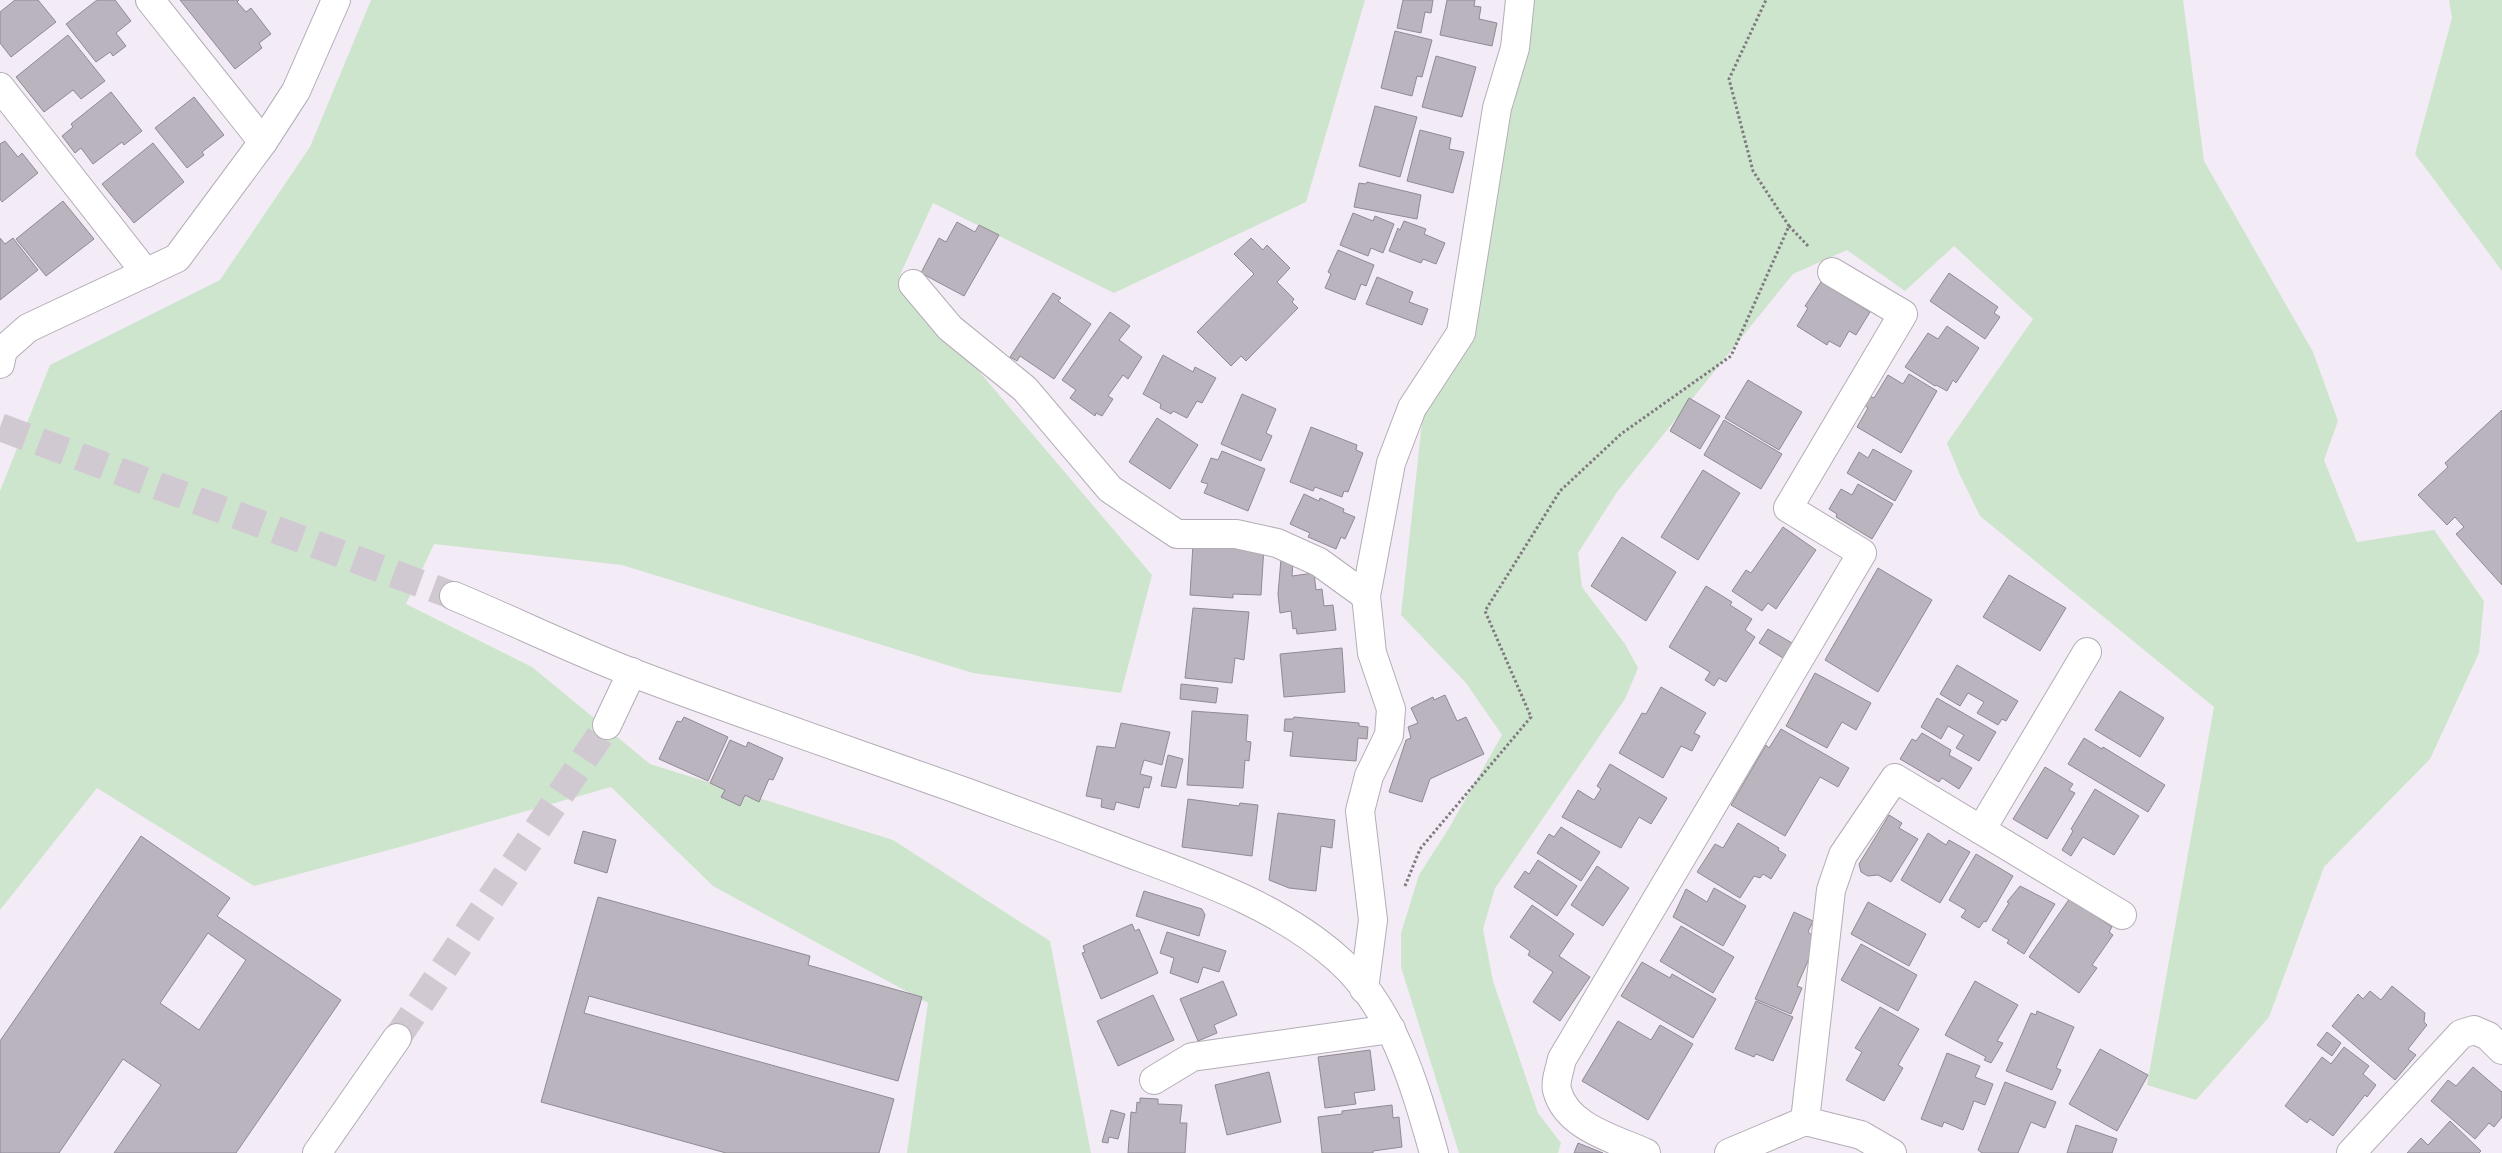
<svg xmlns="http://www.w3.org/2000/svg" width="2502" height="1153" viewBox="0 0 2502 1153" font-family="'Public Sans',sans-serif">
<style>
.green{fill:#cee5cd}
.building{fill:#bab4bf;stroke:#908a94;fill-rule:evenodd}
.lines{fill:none;stroke-linecap:round;stroke-linejoin:round}
.minor-tunnel{stroke:#d1c9d2;stroke-width:28;stroke-dasharray:28 14;stroke-linecap:butt}
.minor-casing{stroke:#b4adb7;stroke-width:30}
.path{stroke:#7f7a80;stroke-width:3;stroke-dasharray:2.5 2.5;stroke-linecap:butt}
.minor{stroke:#fff;stroke-width:28}
</style>
<rect width="100%" height="100%" fill="#f3ebf5"/>
<g class="green">
<polygon points="371,0 1365,0 1306,202 1114,293 933,203 899,277 1152,575 1121,693 973,673 622,565 434,544 406,604 532,667 650,764 893,840 1050,941 1091,1153 907,1153 928,1003 713,886 611,787 411,844 254,886 97,788 0,910 0,491 50,365 220,280 310,147"/>
<polygon points="1528,0 2183,0 2204,161 2313,352 2338,421 2324,460 2357,542 2434,530 2484,601 2479,653 2430,759 2324,867 2269,1017 2196,1100 2147,1085 2214,707 1980,516 1959,473 1947,443 2033,319 1954,246 1905,291 1847,250 1793,274 1617,492 1578,553 1582,587 1625,644 1638,668 1625,699 1495,888 1483,929 1493,981 1538,1113 1561,1143 1558,1153 1459,1153 1401,967 1401,933 1419,875 1449,828 1502,735 1466,683 1401,615 1423,413 1477,272"/>
<polygon points="2449,0 2502,0 2502,271 2415,154 2452,18"/>
</g>
<g class="building">
<polygon points="15,0 38,0 56,22 11,57 0,43 0,12"/>
<polygon points="97,0 115,0 131,21 116,33 126,46 113,56 110,52 96,62 66,24"/>
<polygon points="180,0 239,0 237,2 246,12 251,8 271,34 259,43 262,48 235,69"/>
<polygon points="1403,0 1433,0 1431,13 1425,12 1421,33 1397,28"/>
<polygon points="1447,0 1475,0 1474,6 1481,7 1479,19 1497,23 1492,46 1440,35"/>
<polygon points="1395,31 1432,40 1422,77 1417,76 1412,96 1381,88"/>
<polygon points="68,35 105,81 81,99 73,90 44,112 16,77"/>
<polygon points="1436,56 1476,67 1462,117 1422,107"/>
<polygon points="111,92 142,131 124,145 122,142 93,164 81,148 75,153 62,136 73,127 71,124"/>
<polygon points="194,97 224,135 202,152 204,155 187,168 155,128"/>
<polygon points="1375,106 1417,117 1400,177 1359,166"/>
<polygon points="1420,130 1451,138 1449,149 1464,152 1453,193 1407,181"/>
<polygon points="5,141 18,157 22,153 38,173 2,202 0,199 0,144"/>
<polygon points="153,143 184,182 134,223 102,184"/>
<polygon points="1367,182 1421,195 1417,219 1354,207 1359,183 1366,184"/>
<polygon points="63,201 94,239 46,276 16,239"/>
<polygon points="1353,213 1373,221 1375,216 1394,224 1383,253 1371,248 1368,256 1340,245"/>
<polygon points="1404,221 1426,229 1424,234 1445,243 1436,264 1423,259 1421,263 1389,251 1398,228 1400,230"/>
<polygon points="957,222 975,232 979,225 999,235 964,296 921,273 939,238 946,242"/>
<polygon points="0,238 5,244 13,238 38,270 0,300"/>
<polygon points="1251,238 1263,250 1267,245 1290,268 1277,282 1294,299 1292,302 1298,308 1246,361 1241,356 1231,366 1197,332 1254,274 1234,254"/>
<polygon points="1338,250 1374,265 1366,286 1361,284 1355,300 1325,288 1331,274 1328,272"/>
<polygon points="1949,273 1998,307 1994,313 2000,317 1985,339 1930,301"/>
<polygon points="1377,277 1413,292 1409,302 1428,309 1422,325 1366,304"/>
<polygon points="1821,282 1870,312 1856,335 1849,331 1840,347 1829,341 1827,345 1797,326 1808,308 1805,306"/>
<polygon points="1053,293 1061,298 1058,301 1091,324 1054,379 1020,356 1017,361 1010,357"/>
<polygon points="1110,312 1130,326 1119,340 1142,357 1128,379 1123,375 1108,396 1113,399 1102,416 1096,413 1095,416 1070,398 1076,390 1062,380"/>
<polygon points="1947,326 1979,348 1956,383 1953,380 1947,391 1936,385 1935,386 1905,367 1928,333 1938,339"/>
<polygon points="1163,355 1193,372 1195,367 1216,378 1202,403 1197,401 1187,418 1173,411 1171,414 1160,408 1161,404 1143,394"/>
<polygon points="1909,374 1937,391 1901,453 1857,427 1868,408 1864,405 1869,396 1874,398 1888,375 1903,384"/>
<polygon points="1748,380 1802,412 1779,450 1725,418"/>
<polygon points="1242,394 1276,409 1266,433 1272,436 1261,461 1221,444"/>
<polygon points="1689,398 1720,416 1700,449 1670,431"/>
<polygon points="2502,410 2502,585 2456,534 2464,527 2455,517 2447,525 2418,495 2448,467 2445,463"/>
<polygon points="1157,418 1198,445 1170,489 1129,462"/>
<polygon points="1724,420 1782,454 1761,489 1704,455"/>
<polygon points="1311,427 1357,445 1356,450 1363,453 1348,492 1344,491 1342,497 1315,487 1313,491 1290,482"/>
<polygon points="1873,449 1912,471 1895,501 1847,473 1859,452 1868,458"/>
<polygon points="1222,451 1265,469 1248,511 1204,493 1208,484 1201,482 1211,458 1218,460"/>
<polygon points="1703,470 1740,493 1698,560 1661,537"/>
<polygon points="1858,484 1893,504 1872,539 1836,517 1837,514 1829,509 1841,489 1852,495"/>
<polygon points="1304,494 1319,501 1320,498 1344,509 1343,512 1355,517 1345,539 1341,537 1336,549 1308,537 1310,533 1290,524"/>
<polygon points="1783,527 1816,550 1776,609 1768,603 1762,611 1732,591 1746,570 1751,573"/>
<polygon points="1622,537 1676,572 1646,621 1591,586"/>
<polygon points="1193,544 1264,546 1261,595 1233,594 1233,598 1190,595"/>
<polygon points="1281,559 1293,560 1292,576 1314,573 1316,590 1322,589 1324,606 1333,605 1336,630 1297,634 1296,628 1293,629 1291,611 1280,613 1278,594"/>
<polygon points="1878,568 1932,600 1878,692 1825,660"/>
<polygon points="2009,575 2066,608 2040,651 1983,617"/>
<polygon points="1706,586 1732,602 1730,605 1752,619 1745,630 1755,637 1726,682 1719,678 1714,686 1705,680 1710,672 1669,647"/>
<polygon points="1193,608 1249,612 1244,660 1235,658 1232,683 1185,678"/>
<polygon points="1768,629 1792,643 1783,658 1759,643"/>
<polygon points="1342,648 1345,692 1284,697 1280,654"/>
<polygon points="1957,665 2018,701 2006,721 2002,719 1998,725 1977,713 1984,702 1968,693 1960,706 1940,694"/>
<polygon points="1815,673 1871,703 1856,730 1842,722 1827,748 1786,726"/>
<polygon points="1181,684 1218,688 1216,703 1180,699"/>
<polygon points="1661,687 1706,713 1694,733 1700,736 1692,751 1681,746 1663,778 1619,753 1642,713 1646,714"/>
<polygon points="2120,691 2164,718 2140,757 2095,730"/>
<polygon points="1445,695 1457,721 1466,717 1484,754 1430,779 1422,802 1389,792 1406,740 1411,738 1408,727 1418,723 1411,708 1433,697 1434,700"/>
<polygon points="1937,698 1996,732 1979,761 1956,748 1964,735 1948,726 1941,739 1921,727"/>
<polygon points="1192,711 1248,715 1246,741 1251,742 1249,761 1245,760 1243,788 1187,785"/>
<polygon points="684,717 728,737 708,781 659,759 677,721 681,722"/>
<polygon points="1294,717 1359,723 1359,726 1368,727 1367,739 1358,738 1356,761 1290,756 1293,732 1284,731 1285,719 1293,719"/>
<polygon points="1121,723 1170,732 1162,765 1144,760 1140,774 1152,777 1149,788 1144,787 1139,808 1116,802 1114,810 1101,807 1102,799 1086,796 1097,746 1115,748"/>
<polygon points="1781,729 1849,768 1838,787 1820,777 1785,836 1731,805 1766,745 1769,748"/>
<polygon points="1922,733 1951,750 1949,755 1972,768 1959,789 1942,778 1939,782 1900,759 1912,739 1916,741"/>
<polygon points="2084,738 2102,749 2103,747 2165,785 2148,812 2068,764"/>
<polygon points="730,740 746,747 748,742 783,758 773,780 769,779 759,802 745,795 740,806 721,797 725,790 710,783"/>
<polygon points="1168,755 1183,759 1176,788 1161,786"/>
<polygon points="1610,764 1667,798 1651,824 1639,817 1621,848 1562,817 1578,790 1594,800 1601,789 1597,786"/>
<polygon points="2045,767 2073,784 2069,790 2075,793 2047,839 2013,819"/>
<polygon points="2095,789 2139,816 2114,855 2083,837 2071,856 2062,850 2073,831 2071,829"/>
<polygon points="1188,799 1239,806 1240,803 1258,805 1252,856 1182,847"/>
<polygon points="1278,813 1335,820 1332,848 1321,846 1316,891 1289,888 1269,880"/>
<polygon points="1889,815 1902,823 1899,828 1918,839 1891,882 1878,875 1868,876 1861,872 1859,864"/>
<polygon points="1738,823 1779,848 1778,850 1786,855 1771,879 1763,874 1760,878 1754,876 1740,898 1697,872 1715,844 1723,848"/>
<polygon points="1561,827 1600,852 1581,881 1537,853 1549,834 1554,837"/>
<polygon points="583,831 616,840 607,873 574,863"/>
<polygon points="1928,833 1946,845 1949,840 1970,852 1940,903 1901,880"/>
<path d="M141 836 230 898 217 916 341 1000 236 1153H114L161 1085 123 1059 59 1153H0V1041ZM208 933 246 960 199 1030 160 1003Z"/>
<polygon points="1976,854 2013,876 1986,922 1984,921 1979,928 1961,917 1966,910 1949,900"/>
<polygon points="1538,860 1577,886 1557,916 1514,887 1525,871 1529,874"/>
<polygon points="1597,866 1629,888 1603,926 1571,905"/>
<polygon points="2020,886 2055,904 2024,954 2007,943 2009,940 1992,930 2009,903 2007,902"/>
<polygon points="1714,888 1746,906 1723,946 1673,917 1686,889 1707,902"/>
<polygon points="1144,891 1202,909 1205,915 1199,936 1136,916"/>
<polygon points="598,897 810,956 808,965 922,997 898,1081 589,996 584,1013 894,1099 879,1153 726,1153 541,1102"/>
<polygon points="2070,898 2112,927 2109,932 2113,935 2092,965 2097,968 2079,993 2029,957"/>
<polygon points="1868,902 1926,934 1909,966 1851,934"/>
<polygon points="1532,905 1574,934 1559,956 1590,977 1560,1021 1533,1002 1553,972 1528,955 1530,951 1510,937"/>
<polygon points="1794,912 1813,921 1808,932 1812,935 1811,954 1797,986 1802,988 1791,1014 1755,999"/>
<polygon points="1132,924 1135,931 1139,929 1158,973 1101,999 1082,953 1085,952 1083,946"/>
<polygon points="1681,926 1734,957 1713,993 1660,961"/>
<polygon points="1167,932 1226,951 1219,972 1203,967 1198,983 1170,973 1174,958 1160,953"/>
<polygon points="1861,944 1917,975 1898,1011 1841,980"/>
<polygon points="1642,962 1670,978 1672,974 1716,999 1693,1038 1621,996"/>
<polygon points="1223,981 1237,1015 1214,1025 1217,1033 1198,1041 1180,999"/>
<polygon points="1975,981 2018,1005 1997,1041 2003,1043 1991,1063 1984,1060 1986,1057 1945,1035"/>
<polygon points="2392,986 2425,1013 2424,1022 2427,1025 2408,1049 2416,1055 2395,1080 2332,1026 2358,994 2363,999 2370,991 2381,1000"/>
<polygon points="1153,995 1174,1040 1118,1066 1097,1021"/>
<polygon points="1756,1001 1793,1017 1773,1061 1756,1054 1754,1057 1735,1049"/>
<polygon points="1880,1007 1919,1029 1898,1065 1903,1068 1884,1101 1846,1080 1862,1052 1855,1048"/>
<polygon points="2037,1011 2074,1027 2056,1068 2061,1070 2052,1090 2006,1071 2031,1013 2036,1015"/>
<polygon points="1618,1021 1651,1040 1660,1025 1693,1044 1648,1120 1582,1081"/>
<polygon points="2327,1032 2341,1043 2332,1056 2317,1045"/>
<polygon points="2344,1047 2369,1066 2363,1074 2376,1085 2367,1097 2365,1095 2333,1136 2310,1119 2307,1123 2285,1106 2322,1057 2331,1064"/>
<polygon points="2100,1049 2148,1075 2117,1131 2069,1104"/>
<polygon points="1370,1050 1375,1090 1354,1093 1356,1104 1325,1108 1318,1057"/>
<polygon points="1947,1053 1980,1066 1975,1077 1993,1084 1985,1105 1974,1101 1963,1130 1944,1122 1942,1127 1921,1119"/>
<polygon points="2473,1067 2502,1092 2502,1117 2494,1127 2489,1123 2475,1139 2431,1101 2448,1080 2456,1086"/>
<polygon points="1269,1072 1281,1122 1227,1135 1215,1085"/>
<polygon points="2005,1082 2056,1102 2045,1128 2031,1122 2018,1153 1982,1153 1978,1150"/>
<polygon points="1140,1098 1158,1099 1158,1104 1182,1105 1180,1123 1187,1123 1185,1153 1128,1153 1131,1112 1136,1113 1137,1102 1140,1103"/>
<polygon points="1392,1105 1393,1118 1399,1117 1402,1147 1373,1151 1373,1153 1322,1153 1318,1117 1342,1114 1342,1111"/>
<polygon points="1111,1110 1125,1114 1118,1139 1109,1137 1108,1143 1102,1142"/>
<polygon points="2450,1121 2481,1151 2479,1153 2407,1153 2421,1138 2428,1145"/>
<polygon points="2076,1125 2117,1139 2112,1153 2067,1153"/>
<polygon points="1578,1143 1603,1153 1574,1153"/>
</g>
<g class="lines">
<g class="minor-tunnel">
<polyline points="0,427 454,596"/>
<polyline points="397,1038 607,725"/>
</g>
<defs>
<g id="minor">
<polyline points="150,0 263,142"/>
<polyline points="0,87 146,273"/>
<polyline points="913,284 950,328 1025,389 1110,489 1177,534 1236,534 1277,543 1319,562 1366,596"/>
<polyline points="0,364 3,350 28,328 177,258 263,142 296,91 336,0"/>
<path d="M454 596C514 621 573 650 633 673 744 715 856 753 968 793 1023 813 1079 834 1134 855 1205 881 1281 908 1338 959 1393 1007 1415 1086 1434 1153"/>
<polyline points="607,725 632,672"/>
<polyline points="1981,830 2087,652"/>
<polyline points="1364,989 1373,920 1360,811 1369,776 1389,735 1391,709 1372,653 1366,596 1391,463 1412,408 1461,333 1497,108 1515,48 1520,0"/>
<polyline points="1154,1080 1192,1057 1391,1029"/>
<polyline points="317,1153 397,1038"/>
<path d="M1646 1153C1615 1139 1566 1127 1557 1090 1555 1082 1560 1068 1562 1059L1862 553 1788 508 1903 314 1832 272"/>
<polyline points="1729,1153 1805,1121"/>
<polyline points="1892,1153 1861,1135 1805,1121 1831,890 1843,855 1895,778 2122,915"/>
<polyline points="2351,1153 2461,1034 2474,1030 2488,1036 2502,1050"/>
</g>
</defs>
<use href="#minor" class="minor-casing"/>
<g class="path">
<polyline points="1789,226 1809,247"/>
<polyline points="1405,886 1420,849 1531,717 1485,611 1560,491 1621,434 1731,356 1789,226 1753,171 1729,79 1766,0"/>
</g>
<use href="#minor" class="minor"/>
</g>
</svg>
